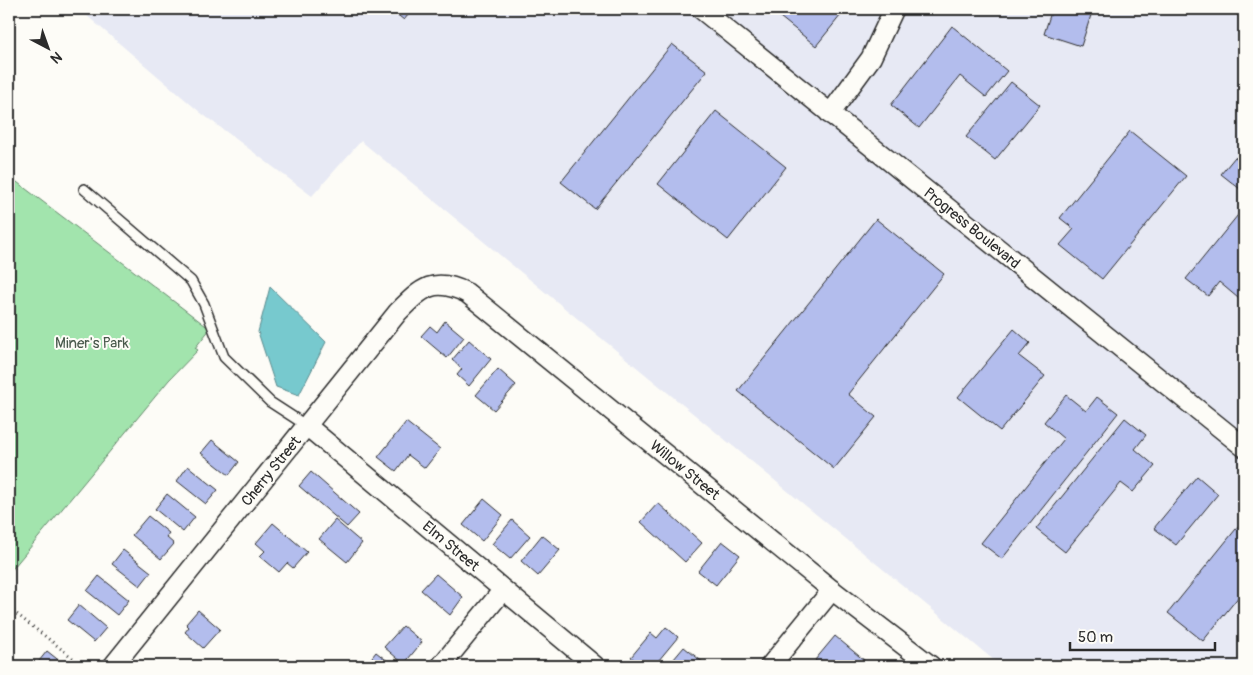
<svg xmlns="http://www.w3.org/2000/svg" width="1253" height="675" viewBox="0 0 1253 675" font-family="Pangolin,sans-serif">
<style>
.built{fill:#e7e9f4}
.green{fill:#a2e4ad;stroke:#66886c}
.water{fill:#77c9ce;stroke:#598a8d}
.building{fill:#b3bded;stroke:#2b2b2b}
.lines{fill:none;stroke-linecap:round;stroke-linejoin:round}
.service-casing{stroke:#2b2b2b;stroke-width:12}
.minor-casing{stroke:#2b2b2b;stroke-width:22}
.path{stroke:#2b2b2b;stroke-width:3;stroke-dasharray:1 4;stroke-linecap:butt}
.service{stroke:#fdfcf7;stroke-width:9}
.minor{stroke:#fdfcf7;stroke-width:19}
.labels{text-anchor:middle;stroke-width:4;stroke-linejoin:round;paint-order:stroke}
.street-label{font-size:15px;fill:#2b2b2b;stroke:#fdfcf7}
.park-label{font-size:15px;fill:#49594c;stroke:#fdfcf7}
</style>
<rect width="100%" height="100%" fill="#fdfcf7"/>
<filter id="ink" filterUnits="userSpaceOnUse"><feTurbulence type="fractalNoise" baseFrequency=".02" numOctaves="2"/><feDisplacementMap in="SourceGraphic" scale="10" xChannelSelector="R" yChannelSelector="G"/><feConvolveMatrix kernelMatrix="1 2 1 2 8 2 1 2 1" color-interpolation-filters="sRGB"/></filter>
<g filter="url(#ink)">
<polygon class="built" points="79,9 1244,9 1244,666 1001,666 361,141 312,196 201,113"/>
<polygon class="green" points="9,176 210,329 195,348 198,350 169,380 9,573"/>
<polygon class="water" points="270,287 326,342 299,395 276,387 258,332"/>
<g class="building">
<polygon points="390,9 413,9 404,20"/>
<polygon points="770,9 844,9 845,10 816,46"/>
<polygon points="1052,9 1093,9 1081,46 1044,34"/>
<polygon points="952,26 1007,71 986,97 960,76 919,128 891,105"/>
<polygon points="672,44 707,71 595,209 561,182"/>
<polygon points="1011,82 1040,105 995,160 966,137"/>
<polygon points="716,111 786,167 728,240 658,184"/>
<polygon points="1130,131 1186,176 1102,279 1060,245 1074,229 1060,218"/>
<polygon points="1235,157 1244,165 1244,184 1240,189 1221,174"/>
<polygon points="1242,210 1244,212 1244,303 1219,282 1208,296 1186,279"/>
<polygon points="876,219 944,274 848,394 876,417 834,469 738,391"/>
<polygon points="445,321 464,337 447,358 421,336 430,326 437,332"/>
<polygon points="1014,329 1030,343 1019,356 1045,376 1000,431 958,397"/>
<polygon points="469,340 491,359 469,386 457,375 462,369 452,360"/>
<polygon points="498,369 516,385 494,410 476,395"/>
<polygon points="1066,395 1086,411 1097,397 1118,413 1002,559 981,543 1064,439 1044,422"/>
<polygon points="1125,418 1146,435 1135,449 1155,466 1133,492 1121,483 1065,552 1036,529"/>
<polygon points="406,422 440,449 425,468 408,455 396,471 378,457"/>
<polygon points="212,440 239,462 229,475 201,453"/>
<polygon points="188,466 218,490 206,504 177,481"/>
<polygon points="311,472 359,514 347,527 299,486"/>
<polygon points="1197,476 1218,494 1176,545 1154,528"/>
<polygon points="167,494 195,517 183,532 155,509"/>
<polygon points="484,499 503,515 482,541 463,525"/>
<polygon points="658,503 702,543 685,562 641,522"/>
<polygon points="148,516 169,533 166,537 174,544 161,559 132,535"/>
<polygon points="335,520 362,543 347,562 319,539"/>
<polygon points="512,520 530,536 510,559 492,544"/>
<polygon points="273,523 307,552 293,568 287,563 279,572 260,556 265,551 256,543"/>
<polygon points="1240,524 1244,528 1244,590 1203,641 1168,613"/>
<polygon points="542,535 560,550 538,576 521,561"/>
<polygon points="722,541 740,555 716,585 698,571"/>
<polygon points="123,550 151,572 140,586 112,564"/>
<polygon points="436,574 463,597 450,615 421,590"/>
<polygon points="99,576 129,600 117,615 87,591"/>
<polygon points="79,605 106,628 94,642 67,620"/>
<polygon points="198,610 220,629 203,648 185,632 189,627 186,624"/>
<polygon points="403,626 422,642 404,664 384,647"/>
<polygon points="666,627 678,637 654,666 642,666 631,657 651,633 657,638"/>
<polygon points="835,636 865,661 861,666 822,666 815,660"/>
<polygon points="684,647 705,664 703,666 668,666"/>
<polygon points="47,651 66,666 35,666"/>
<polygon points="376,652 394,666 365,666"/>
</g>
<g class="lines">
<defs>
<polyline id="service" points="84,189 191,281 204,304 224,357 270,402 307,426"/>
<g id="minor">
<polyline points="701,9 1244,447"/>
<polyline points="830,114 871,58 894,9"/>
<polyline points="307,426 595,666"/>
<path d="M113 666 398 312C422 288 434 276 467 293L832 590 931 666"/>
<polyline points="441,666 503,590"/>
<polyline points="770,666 832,590"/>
</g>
</defs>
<use href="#service" class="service-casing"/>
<use href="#minor" class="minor-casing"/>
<polyline class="path" points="9,608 83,666"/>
<use href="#service" class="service"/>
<use href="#minor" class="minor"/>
</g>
</g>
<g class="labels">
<g class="street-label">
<text transform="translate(972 228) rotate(39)" y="5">Progress Boulevard</text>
<text transform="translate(685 470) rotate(39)" y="5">Willow Street</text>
<text transform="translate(271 471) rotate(-51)" y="5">Cherry Street</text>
<text transform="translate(451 546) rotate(40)" y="5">Elm Street</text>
</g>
<g class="park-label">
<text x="92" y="348">Miner's Park</text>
</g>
</g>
<rect width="1253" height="675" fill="none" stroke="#fdfcf7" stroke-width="30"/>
<rect x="15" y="15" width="1223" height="645" fill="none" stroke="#2b2b2b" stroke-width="2" filter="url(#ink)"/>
<g transform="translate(48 48) rotate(139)" stroke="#fdfcf7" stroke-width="4" paint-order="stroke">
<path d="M0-4L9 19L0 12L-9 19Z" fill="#2b2b2b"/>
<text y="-8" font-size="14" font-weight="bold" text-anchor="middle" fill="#2b2b2b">N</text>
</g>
<path d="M1070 642v8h145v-8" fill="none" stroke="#2b2b2b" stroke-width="2.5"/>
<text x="1078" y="642" font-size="15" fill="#2b2b2b" stroke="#fdfcf7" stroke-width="4" paint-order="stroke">50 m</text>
</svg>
